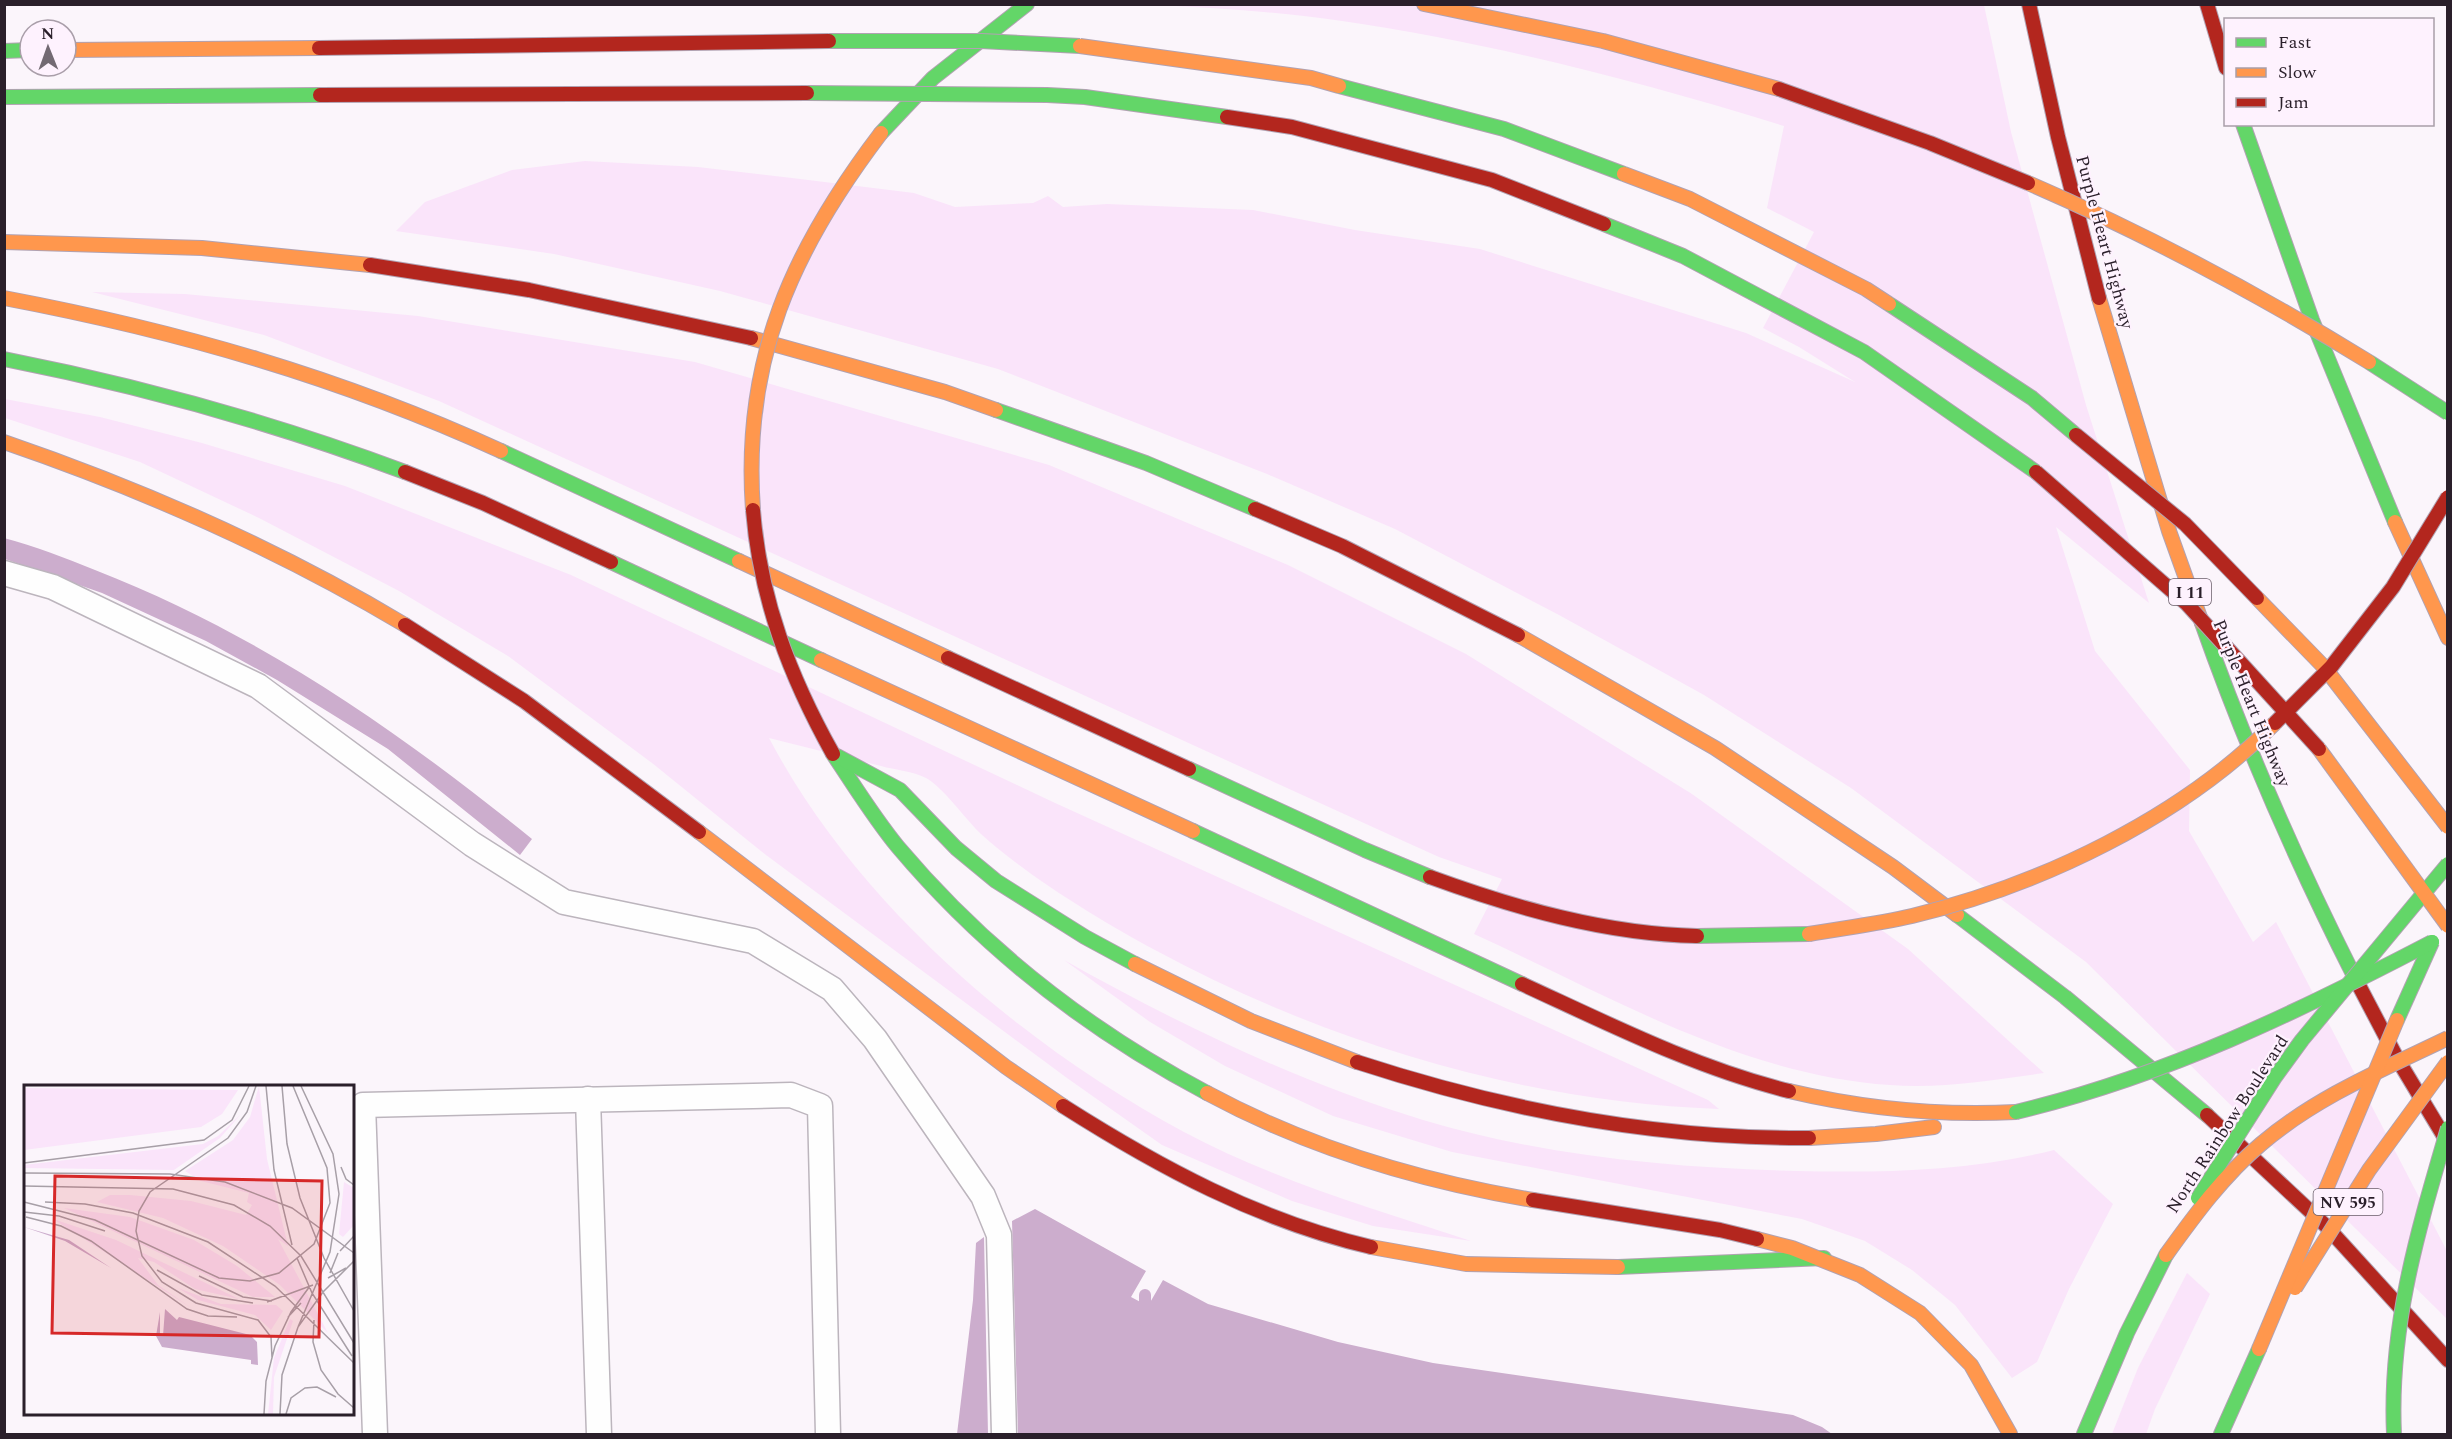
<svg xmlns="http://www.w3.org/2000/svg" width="2452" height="1439" viewBox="0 0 2452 1439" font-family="Spectral,serif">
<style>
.green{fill:#fae4fa}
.water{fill:#ccadcd}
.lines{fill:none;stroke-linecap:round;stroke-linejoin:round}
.stream{stroke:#ccadcd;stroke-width:12}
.lane-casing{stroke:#bcb5bd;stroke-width:27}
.fast-casing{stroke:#b1a2b2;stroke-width:16}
.slow-casing{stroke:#b1a2b2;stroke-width:16}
.jam-casing{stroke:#b1a2b2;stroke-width:16}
.lane{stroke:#fefefe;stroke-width:24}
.fast{stroke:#63d668;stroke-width:14}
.slow{stroke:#ff974d;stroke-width:14}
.jam{stroke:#b3261e;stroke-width:14}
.fast-bridge-casing{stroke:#b1a2b2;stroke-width:16;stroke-linecap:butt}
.slow-bridge-casing{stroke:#b1a2b2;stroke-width:16;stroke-linecap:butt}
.jam-bridge-casing{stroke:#b1a2b2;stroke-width:16;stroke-linecap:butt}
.fast-bridge{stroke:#63d668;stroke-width:14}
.slow-bridge{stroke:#ff974d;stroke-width:14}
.jam-bridge{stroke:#b3261e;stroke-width:14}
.labels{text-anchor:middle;stroke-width:4.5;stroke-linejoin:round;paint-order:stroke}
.shield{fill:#fef2fe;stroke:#6a5e6a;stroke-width:1.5}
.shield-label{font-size:16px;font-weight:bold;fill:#2a1f2a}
.street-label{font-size:18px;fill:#2a1f2a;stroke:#fef2fe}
.inset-road{fill:none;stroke:#a79fa7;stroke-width:1.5}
.view{fill:#d62828;fill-opacity:0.15;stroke:#d62828;stroke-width:3}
.inset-edge{fill:none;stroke:#2a1f2a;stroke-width:3}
</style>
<rect width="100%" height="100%" fill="#fbf5fb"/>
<g class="green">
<path d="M1157 5H1984L2011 132 2086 405 2149 603 2056 527 2095 651 2190 770 2189 831 2253 942 2276 922 2447 1251V1319L2086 962 1851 788 1704 695 1559 615 1395 529 1267 474 998 369 720 291 554 254 396 231 425 202 512 170 585 161 698 167 792 178 914 193 955 207 1033 203 1048 196 1063 207 1107 204 1253 210 1355 230 1480 249 1746 333 1855 382 1799 347 1763 328 1814 232 1767 208 1784 126C1639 81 1492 43 1342 21 1281 12 1218 8 1157 5Z"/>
<path d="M92 292 185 294 418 316 695 362 1049 465 1288 565 1466 654 1692 794 1908 949 2044 1073C1994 1080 1941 1089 1890 1085 1741 1075 1608 995 1474 934L1502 879 1439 857 1388 834 439 401 264 335Z"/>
<path d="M5 399 100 417 202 443 345 486 571 575 1053 802 1708 1100 1719 1109C1524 1102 1327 1043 1155 950 1101 921 1026 875 981 834 967 821 941 785 926 778 913 771 895 770 881 766 844 757 806 747 769 738 856 903 1020 1044 1184 1132 1274 1180 1374 1209 1471 1241L1373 1226 1292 1201 1162 1145 1067 1078 766 855 652 763 508 656 399 591 259 518 140 462 5 418Z"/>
<path d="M1064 960C1178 1024 1298 1082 1423 1120 1544 1156 1671 1168 1797 1171 1883 1173 1971 1171 2054 1150L2113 1204 2069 1289 2037 1362 2012 1378 1955 1305 1912 1270 1865 1241 1802 1219 1452 1152 1333 1116 1225 1066 1150 1022Z"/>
<polygon points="2187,1273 2210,1294 2155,1409 2146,1434 2112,1434 2138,1368"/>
</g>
<g class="water">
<path d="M4 538C35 546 65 558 95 570 259 634 396 729 532 839L520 855 388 749 277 680 206 641 102 593 5 559Z"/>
<polygon points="1035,1209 1146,1271 1131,1297 1148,1306 1163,1280 1208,1304 1338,1342 1433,1363 1793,1415 1822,1427 1832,1434 1018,1434 1012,1221"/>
<polygon points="984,1237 988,1434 957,1434 973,1300 976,1243"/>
</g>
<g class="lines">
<polyline class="stream" points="1145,1321 1145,1295"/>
<defs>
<g id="lane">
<polyline points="4,573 53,587 258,686 472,844 564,902 753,941 832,989 875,1039 983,1196 999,1235 1004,1434"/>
<polyline points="588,1099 599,1434"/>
<polyline points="375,1434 363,1105 791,1095 820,1106 828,1434"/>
</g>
<g id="fast">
<polyline points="4,51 30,50"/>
<polyline points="4,97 320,95"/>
<polyline points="2243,124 2312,320 2395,522"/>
<polyline points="881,133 933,78 1027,4"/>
<path d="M4 359C141 386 274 423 405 472"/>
<polyline points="996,410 1146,463 1255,509"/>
<polyline points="501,451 739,561"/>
<polyline points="611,562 821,660"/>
<path d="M2202 623C2245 745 2297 863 2355 978"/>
<path d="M833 754C854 785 874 818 898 847 984 949 1090 1031 1207 1093"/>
<polyline points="837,756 900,790 956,848 996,881 1085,937 1135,964"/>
<polyline points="1189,769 1365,850 1430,877"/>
<polyline points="1193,831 1522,984"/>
<polyline points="1957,915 2065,997 2207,1115"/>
<polyline points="1697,936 1809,934"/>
<polyline points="1618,1267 1824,1258"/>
<polyline points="2084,1434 2127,1333 2166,1255"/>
<polyline points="2221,1434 2259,1349"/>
</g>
<g id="slow">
<polyline points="1424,4 1603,41 1779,89"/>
<polyline points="66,50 319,48"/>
<polyline points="4,242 202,248 370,265"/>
<path d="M4 298C178 331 339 377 501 451"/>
<polyline points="2099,298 2169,531 2202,623"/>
<polyline points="751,338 945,392 996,410"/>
<path d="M4 442C144 490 278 549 405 625"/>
<polyline points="2395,522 2448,638"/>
<polyline points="739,561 948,658"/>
<polyline points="1518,635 1715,748 1893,867 1957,915"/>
<polyline points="821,660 1193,831"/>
<polyline points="699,832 1006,1067 1063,1106"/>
<polyline points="1135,964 1251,1021 1357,1062"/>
<path d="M1789 1091C1865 1109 1938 1116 2016 1112"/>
<path d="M1207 1093C1309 1148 1419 1181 1533 1200"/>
<polyline points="1809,1138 1876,1134 1934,1127"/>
<polyline points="1757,1239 1792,1248 1860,1275 1920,1313 1971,1365 2010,1434"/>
<polyline points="1371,1247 1466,1264 1618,1267"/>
</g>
<g id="jam">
<polyline points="2029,4 2058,137 2099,298"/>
<polyline points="2207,4 2226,68"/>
<polyline points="370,265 529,290 751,338"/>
<polyline points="405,472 483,503 611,562"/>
<polyline points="1255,509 1342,546 1518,635"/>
<polyline points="405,625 524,701 699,832"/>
<polyline points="948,658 1189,769"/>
<path d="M1430 877C1515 908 1606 934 1697 936"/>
<polyline points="2355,978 2398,1060 2448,1143"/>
<path d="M1522 984C1609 1024 1696 1068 1789 1091"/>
<path d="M1357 1062C1504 1110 1654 1139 1809 1138"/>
<path d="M1063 1106C1159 1167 1259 1221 1371 1247"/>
<polyline points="2207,1115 2326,1226 2448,1360"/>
<polyline points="1533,1200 1720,1230 1757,1239"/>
</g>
</defs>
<use href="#lane" class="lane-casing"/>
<use href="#fast" class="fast-casing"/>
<use href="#slow" class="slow-casing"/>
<use href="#jam" class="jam-casing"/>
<use href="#lane" class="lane"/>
<use href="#fast" class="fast"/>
<use href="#slow" class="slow"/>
<use href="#jam" class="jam"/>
<defs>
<g id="fast-bridge">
<polyline points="829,41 981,41 1080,46"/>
<polyline points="1339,86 1504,129 1624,174"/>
<polyline points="807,93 1047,95 1085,97 1227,117"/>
<polyline points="1604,224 1683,256 1864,352 2036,472"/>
<polyline points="1889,304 2032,398 2076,435"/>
<polyline points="2369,362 2448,413"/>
<polyline points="2397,1020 2432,942"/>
<path d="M2016 1112C2166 1076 2296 1013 2432 942"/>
<polyline points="2198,1198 2275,1077 2302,1040 2448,864"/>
<path d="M2394 1434C2389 1325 2418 1231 2448 1128"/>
</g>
<g id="slow-bridge">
<polyline points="1080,46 1311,78 1339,86"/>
<polyline points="1624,174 1690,199 1866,289 1889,304"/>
<path d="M2028 183C2146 234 2260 295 2369 362"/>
<path d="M753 510C742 360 792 250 881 133"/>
<polyline points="2257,598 2324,667 2448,827"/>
<polyline points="2319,749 2448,926"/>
<path d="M1809 934C1843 928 1878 924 1912 916 2041 885 2181 818 2275 723"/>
<path d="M2166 1255C2194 1216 2224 1175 2261 1144 2316 1097 2384 1069 2448 1038"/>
<polyline points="2295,1288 2369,1170 2448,1062"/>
<polyline points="2259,1349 2397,1020"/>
</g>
<g id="jam-bridge">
<polyline points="319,48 829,41"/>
<polyline points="1779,89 1930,143 2028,183"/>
<polyline points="320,95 807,93"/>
<polyline points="1227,117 1292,127 1492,180 1604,224"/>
<polyline points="2076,435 2185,524 2257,598"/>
<polyline points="2036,472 2187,604 2319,749"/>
<path d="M753 510C760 599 790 677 833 754"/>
<polyline points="2275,723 2331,667 2393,587 2448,497"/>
</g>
</defs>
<use href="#fast-bridge" class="fast-bridge-casing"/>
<use href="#slow-bridge" class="slow-bridge-casing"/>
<use href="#jam-bridge" class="jam-bridge-casing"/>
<use href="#fast-bridge" class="fast-bridge"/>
<use href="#slow-bridge" class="slow-bridge"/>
<use href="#jam-bridge" class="jam-bridge"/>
</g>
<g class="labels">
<g class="shield">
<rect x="2169" y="579" width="42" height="26" rx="4.5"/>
<rect x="2313.5" y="1189" width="69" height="26" rx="4.5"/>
</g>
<g class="shield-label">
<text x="2190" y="598">I 11</text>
<text x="2348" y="1208">NV 595</text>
</g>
<g class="street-label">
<text transform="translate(2105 242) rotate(75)" y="6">Purple Heart Highway</text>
<text transform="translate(2252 703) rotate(68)" y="6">Purple Heart Highway</text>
<text transform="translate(2227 1124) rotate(-57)" y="6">North Rainbow Boulevard</text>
</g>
</g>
<g transform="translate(24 1085)">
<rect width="330" height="330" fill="#fbf5fb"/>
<path d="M235 1 243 74 264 161 254 154 304 248 256 200 199 161 139 133 73 117 86 110H106L167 116 222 130 228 120 223 117 225 108 177 96 161 86 209 55 226 32ZM0 3 214 5 198 29 177 42 0 65ZM217 29 196 53 150 85 0 83V80L179 59 194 51ZM320 97 330 103V140L319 152 315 149ZM40 123 106 132 170 155 213 181 251 212H229ZM29 134 92 155 215 214 171 204 130 177 114 173 134 200 169 224ZM154 203 197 219 252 220 259 226 247 245 231 230 174 215ZM266 234 269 236 250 292 249 329H244L250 273Z" fill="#fae4fa"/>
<path d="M0 142 45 155 87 183 41 156ZM141 224 153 235 155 232 226 250 233 257 234 280 227 279V275L138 262 132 251 136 227V251H139Z" fill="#ccadcd"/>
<path class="inset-road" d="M232 1 223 27 204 53 126 107 115 126 112 146 118 171 138 197 172 218 234 235 247 252 248 273M242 1 250 85 268 160M258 1 263 59 276 113 300 173 330 226M0 78 180 55 208 35 225 1M317 82 322 94 330 100M0 88 146 89 201 97 268 123 330 168M0 101 149 104 210 120 246 141 277 171 330 258M0 117 71 135 195 193 226 196 255 188 290 159 306 118 303 83 269 1M21 117 61 119 109 128 184 157 251 201 330 278M0 127 35 131 81 146M2 132 37 141 67 156 163 224 184 231 213 232M316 166 330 151M273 173 288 208 328 271M133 185 178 210 229 218M306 188 314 168M175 191 219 212 248 216M304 193 322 183M243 217 289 200M264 232 277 218M290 235 289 257 297 285 314 309 330 323M274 242 306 167 315 109 309 69 277 1M240 329 242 296 251 261 267 227 286 201M256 329 258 290 274 242 299 207 330 176M262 329 267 313 281 303 293 302 312 312"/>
<path class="view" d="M31 91 298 96 295 252 28 248Z"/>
<rect width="330" height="330" class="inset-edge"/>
</g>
<rect width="2452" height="1439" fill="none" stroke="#2a1f2a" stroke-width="12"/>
<rect x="2224" y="18" width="210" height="108" fill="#fef2fe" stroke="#a99ea9" stroke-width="1.5"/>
<rect x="2236" y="38" width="30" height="9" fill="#63d668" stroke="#a99ea9" stroke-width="1.5"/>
<text x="2278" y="48" font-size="18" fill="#2a1f2a">Fast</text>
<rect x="2236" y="68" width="30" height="9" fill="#ff974d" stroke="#a99ea9" stroke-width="1.5"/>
<text x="2278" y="78" font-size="18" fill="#2a1f2a">Slow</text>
<rect x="2236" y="98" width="30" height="9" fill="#b3261e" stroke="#a99ea9" stroke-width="1.5"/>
<text x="2278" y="108" font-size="18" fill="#2a1f2a">Jam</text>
<g transform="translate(48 48) rotate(359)"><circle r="28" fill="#fef2fe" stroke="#a99ea9" stroke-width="1.5"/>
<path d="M0-4.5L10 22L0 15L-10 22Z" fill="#736a73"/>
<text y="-9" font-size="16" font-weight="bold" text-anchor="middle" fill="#2a1f2a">N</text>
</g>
</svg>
